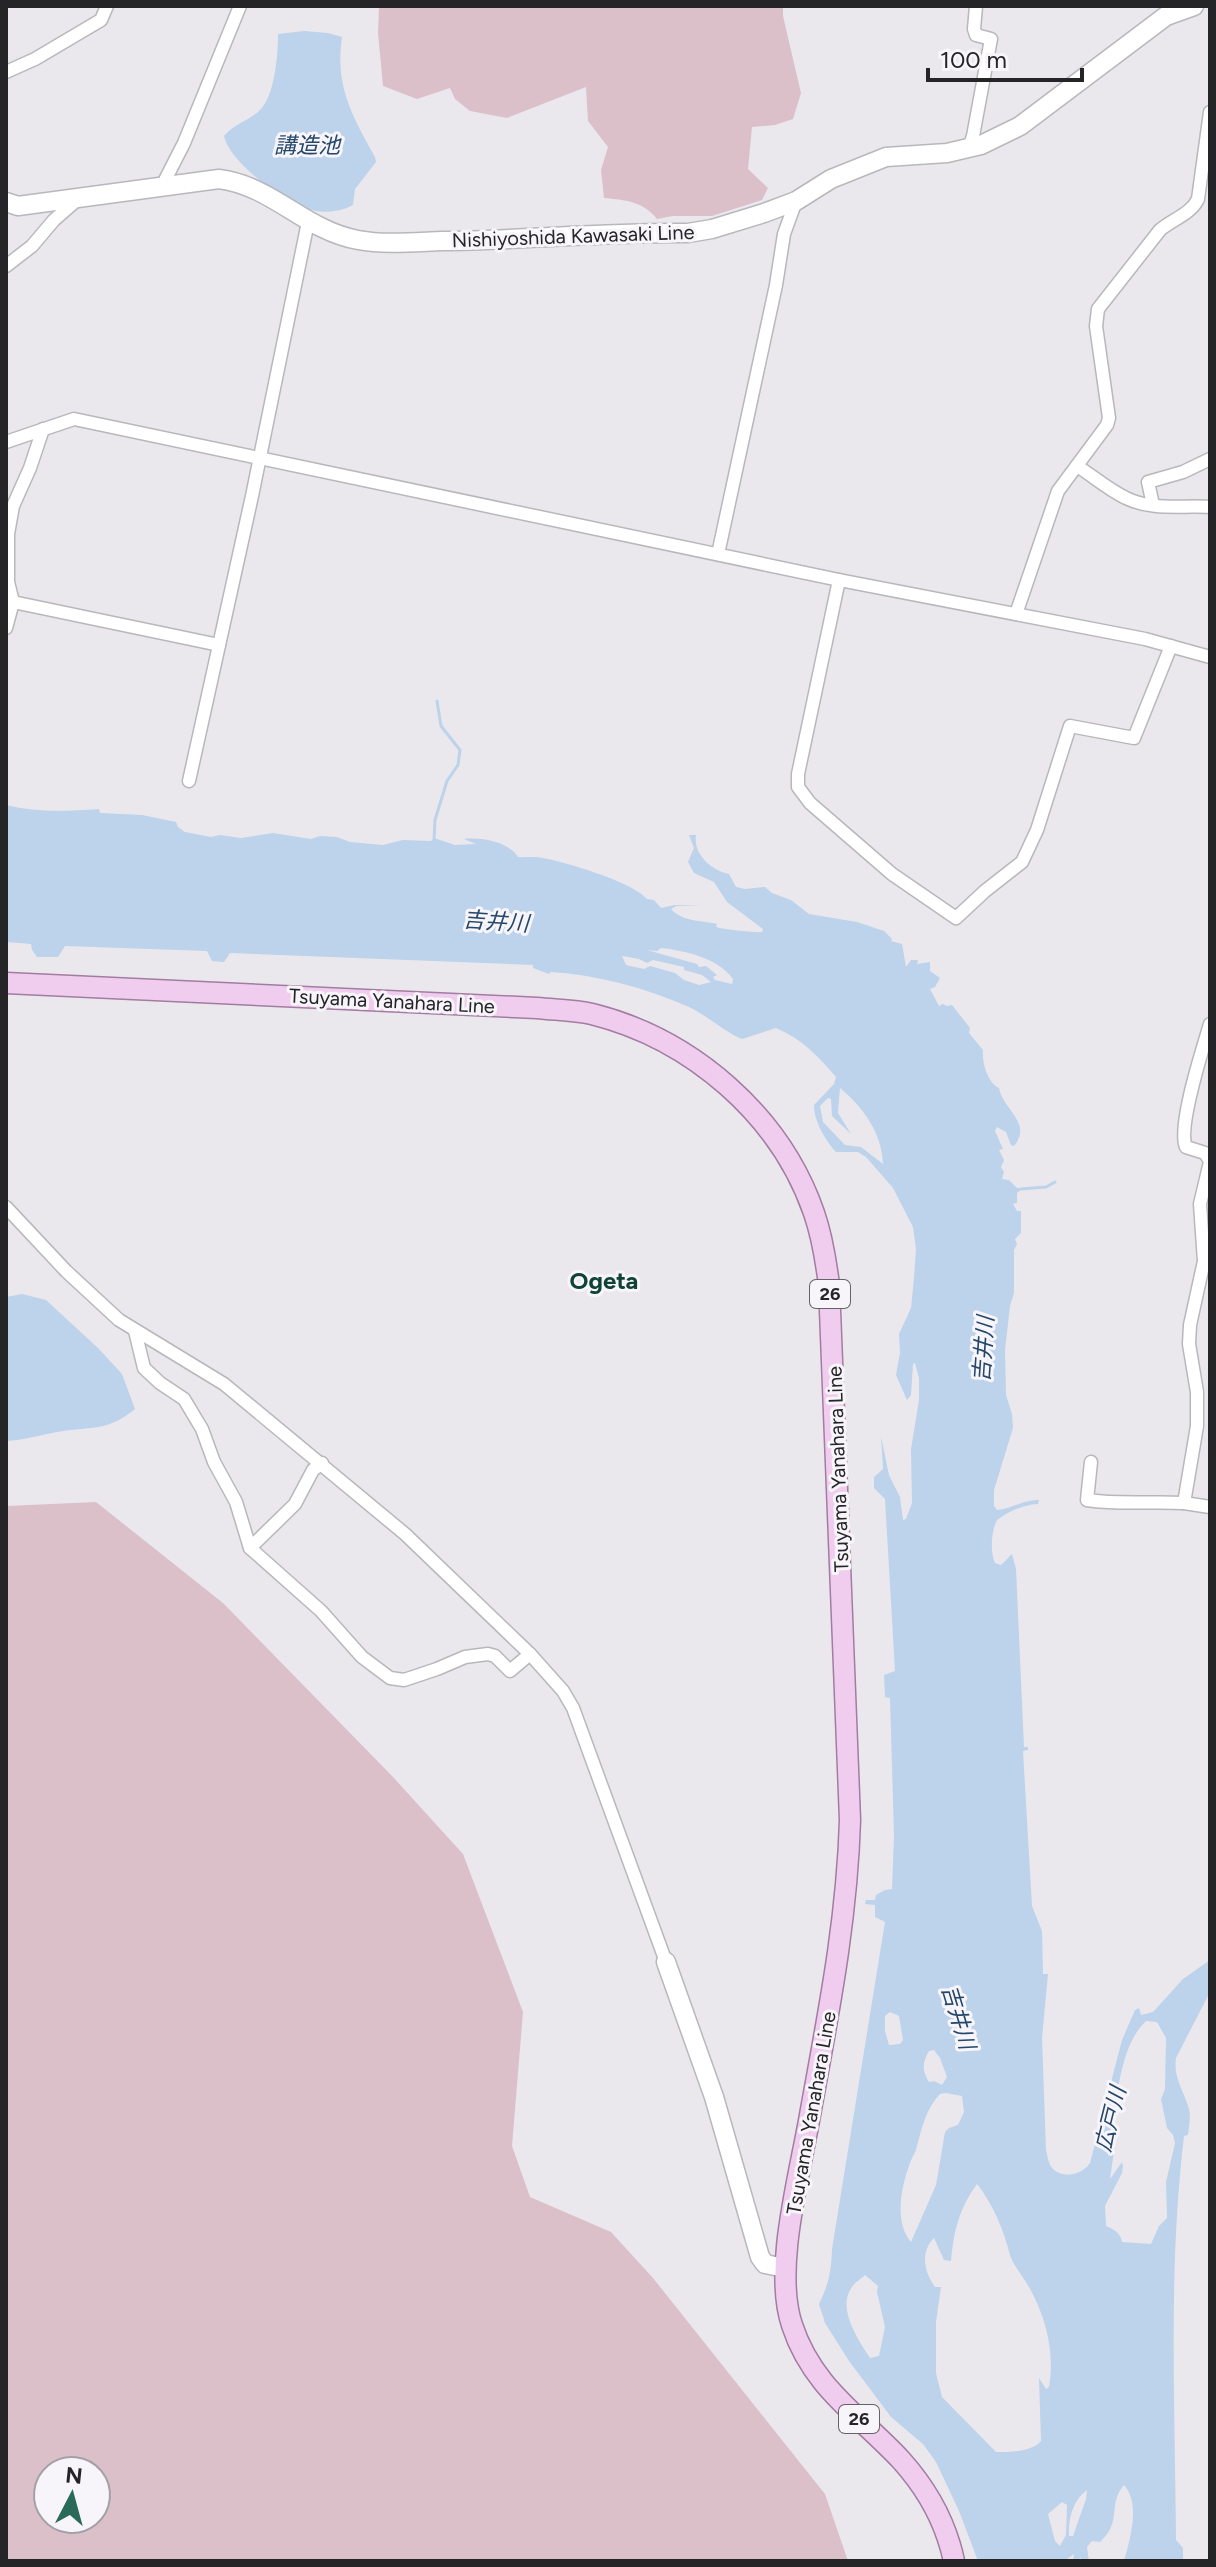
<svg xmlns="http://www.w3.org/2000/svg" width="1216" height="2567" viewBox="0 0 1216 2567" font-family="Figtree,'Noto Sans JP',sans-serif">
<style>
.green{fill:#dbc0ca;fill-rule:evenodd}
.water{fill:#bcd3eb;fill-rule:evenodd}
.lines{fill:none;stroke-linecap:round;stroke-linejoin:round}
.stream{stroke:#bcd3eb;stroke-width:3}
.street-casing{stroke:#b8b7bb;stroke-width:15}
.secondary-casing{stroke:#b8b7bb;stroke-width:21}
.primary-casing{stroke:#a27ca1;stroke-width:23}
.street{stroke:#fff;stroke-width:12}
.secondary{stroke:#fff;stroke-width:18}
.primary{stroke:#f0cdee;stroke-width:20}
.labels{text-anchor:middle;stroke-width:6;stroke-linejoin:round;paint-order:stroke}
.shield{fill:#f7f5fa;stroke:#646366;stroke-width:2}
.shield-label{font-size:18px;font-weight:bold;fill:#252426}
.street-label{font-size:20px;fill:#252426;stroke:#f7f5fa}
.water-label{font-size:22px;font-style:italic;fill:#24476a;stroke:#f7f5fa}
.quarter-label{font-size:24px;font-weight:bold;fill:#0e4336;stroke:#f7f5fa}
</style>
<rect width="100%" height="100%" fill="#eae8ed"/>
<g class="green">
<path d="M379 6H783V16L801 93 793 119 775 125 752 127 748 169 768 188 762 200 712 216H673L657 219C643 201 625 200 604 198L601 170 608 147 588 121 586 87 507 118 470 111 455 99 450 88 417 99 383 86 378 33Z"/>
<path d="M96 1502 223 1603 393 1777 463 1854 523 2012 512 2146 530 2197 611 2232 653 2278 825 2494 848 2561H6V1506ZM48 2471H96V2519H48Z"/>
</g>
<g class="water">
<path d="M304 31 328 33 342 37C335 85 351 114 375 157L376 162 355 189 353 205C342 211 330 213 316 211 289 206 230 164 224 136 235 123 247 122 259 111 275 97 278 54 278 34Z"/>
<path d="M6 805C38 813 67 811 99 809L100 813 142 815 176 822 178 827 185 832 211 837 220 835 241 838 273 833 311 839 320 836 337 837 350 842 383 845 403 840 431 841 434 838 455 845 476 844 464 839C481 837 509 842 518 857 527 858 534 856 543 858 565 862 633 882 647 899L654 900 661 908 675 905H702L676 906 671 909C683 922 700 920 717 924L716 927C721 929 757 933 762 932L763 929 727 902 714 882 694 873 688 862 694 848 689 835H696C693 854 711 870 729 874L736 887 745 889 765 887 772 893 791 900 809 914 857 922 884 931 892 939 891 941 902 944 906 967 911 960H918L917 964 930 962V971L940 978 935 987 930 989 939 1006 943 1004 947 1006 952 1005 970 1028 969 1033 983 1050C982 1062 987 1082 999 1088 1003 1110 1033 1123 1014 1146L1011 1145 1006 1132 997 1127 995 1131 1003 1149 999 1150 1004 1160 1001 1167 1004 1172 1002 1179 1009 1180 1017 1188H1023L1017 1193V1203L1013 1204 1017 1211H1021V1233L1015 1239 1017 1244 1014 1250V1293L1010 1306 1005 1350 1006 1395 1012 1414 1013 1428 994 1490V1506L997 1510C1012 1509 1022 1500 1039 1500L1038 1504C1022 1505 1010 1511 997 1520 991 1532 990 1551 995 1563L1001 1565 1012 1554 1016 1569 1024 1747H1028V1750L1023 1751 1032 1906 1042 1931 1043 1974H1048L1042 2038 1046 2150C1048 2157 1048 2165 1054 2170 1065 2179 1083 2174 1090 2163L1122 2040 1135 2010 1139 2008 1141 2015 1153 2012 1183 1979 1210 1960V1992L1176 2058C1173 2078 1184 2091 1189 2109 1191 2118 1189 2127 1188 2135L1184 2136C1168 2270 1175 2405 1176 2540L1183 2548V2561H1124C1130 2539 1141 2504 1124 2485 1107 2505 1123 2521 1100 2542L1092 2541 1087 2547 1089 2561H1082L1080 2557 1079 2561H1073L1074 2554 1064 2561H978L959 2511 936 2462 923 2444 891 2417 849 2361 825 2323 819 2304C829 2283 831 2273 832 2249L885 1922 875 1917V1905L865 1904 866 1900H875L876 1895 885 1890 892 1889 894 1835 890 1698 885 1697 884 1675 895 1671 885 1499 874 1488V1477L883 1469 881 1436 889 1475 900 1497 903 1520 906 1519 912 1503 911 1449 919 1400V1378L915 1363 913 1364 911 1395 907 1400 896 1375 900 1353 899 1334 911 1308 914 1278 916 1249 913 1227 893 1188 866 1157 858 1152H836C825 1140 814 1121 814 1105L834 1084 836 1077C818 1056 802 1039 776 1028L742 1039C723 1031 708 1016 689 1007 646 988 598 975 551 972L549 974 533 968V965L230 953 224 962 212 961 207 951 65 946 58 957H37L32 950 31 944 6 942ZM661 948C686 951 718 958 733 979L732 984 715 980 713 977 717 975 706 966 699 967 697 964 647 950 657 951ZM622 956 639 959 647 963 653 960 684 967V970L702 975 711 982 699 985 684 980 675 973 650 966 644 969 626 965ZM840 1088C863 1107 882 1133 883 1164L861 1147 845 1145 823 1122 820 1106 828 1098 831 1099 832 1116 851 1134 838 1113ZM890 2012 899 2016 903 2040 900 2044 889 2045 885 2031V2016ZM1146 2021 1157 2022 1166 2038 1165 2089 1161 2099 1167 2128 1173 2135 1175 2143 1166 2182 1167 2218 1159 2226 1151 2244 1122 2242C1121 2233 1113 2229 1106 2226L1105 2206 1122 2173 1123 2166 1122 2162 1110 2179 1115 2144 1112 2138C1116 2104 1119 2046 1146 2021ZM934 2050 940 2058 947 2077 942 2085 934 2081 929 2082C922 2071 922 2063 929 2051ZM946 2093 962 2096 964 2112 958 2125 949 2128 945 2132 936 2185 911 2242C894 2222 901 2187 910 2163 912 2157 916 2152 917 2146 922 2127 926 2109 940 2094ZM977 2184C993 2204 1004 2231 1010 2255 1012 2263 1024 2278 1029 2287 1046 2317 1055 2353 1049 2387L1046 2389 1039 2378 1041 2441C1032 2452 1010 2452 996 2452L942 2397 936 2373V2322L941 2287H935C924 2272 920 2252 934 2238L944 2260 951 2261C954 2230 959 2209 977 2184ZM865 2275 878 2286 877 2292 885 2327 879 2356 870 2358C859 2341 836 2308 852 2287 855 2282 861 2279 865 2275ZM1087 2490 1086 2499 1073 2536H1069C1068 2519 1073 2500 1087 2490ZM1062 2502 1067 2505 1066 2535 1060 2546 1055 2541 1048 2514Z"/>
<path d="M22 1294 46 1300 99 1349 122 1374 135 1409C110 1430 93 1427 63 1431 44 1434 25 1440 6 1441V1297Z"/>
</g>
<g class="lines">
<g class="stream">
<polyline points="434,840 435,820 447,781 458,765 460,750 441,726 437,701"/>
<polyline points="1021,1189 1046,1187 1055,1182"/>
</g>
<defs>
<g id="street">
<polyline points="6,72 35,59 101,20 107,6"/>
<polyline points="969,148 973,136 991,39 976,35 974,29 976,6"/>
<polyline points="161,188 184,143 240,6"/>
<polyline points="6,266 32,246 54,220 78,199"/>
<polyline points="6,442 74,419 839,580 1145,639 1210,657"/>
<path d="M1077 466C1093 476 1109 490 1126 498 1152 511 1182 505 1210 507"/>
<polyline points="1153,505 1148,482 1183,472 1210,459"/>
<polyline points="718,554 776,285 784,234 796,201"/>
<polyline points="839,580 798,774 798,787 810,803 892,874 956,918 985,891 1022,862 1037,830 1070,726 1134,738 1171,646"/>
<polyline points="13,602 219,645"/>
<path d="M1016 614 1058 491 1107 425 1109 418 1096 326 1098 309 1160 230C1173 219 1191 214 1198 199L1210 112"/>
<polyline points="6,628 13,602 8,582 8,534 13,506 30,468 43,429"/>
<polyline points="189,781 252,496 308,222"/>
<path d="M1210 1024C1203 1048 1177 1127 1186 1147L1205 1153 1210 1161"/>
<polyline points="1210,1162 1200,1204 1204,1261 1190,1325 1189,1344 1197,1392 1197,1426 1184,1503 1210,1507"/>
<polyline points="6,1207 66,1271 119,1320 224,1384 405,1534 530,1654 563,1691 573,1708 666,1962"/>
<polyline points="135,1331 144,1368 160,1383 184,1399 202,1429 214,1462 236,1502 250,1548 321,1611 362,1657 390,1678 404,1680 437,1669 465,1657 488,1654 495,1656 510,1671 530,1654"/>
<path d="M1091 1462 1087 1500C1120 1505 1152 1501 1184 1503"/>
<polyline points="250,1548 295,1504 313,1470 322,1463"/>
</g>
<g id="secondary">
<path d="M6 202 18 206 219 179C273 186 304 230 358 240 385 245 415 242 443 241 525 240 606 232 688 233L712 229 764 213 796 201 831 179 886 157 947 153 981 145 1020 126 1166 16 1194 6"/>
<polyline points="666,1962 714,2097 760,2257 765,2264 785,2268"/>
</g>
<path id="primary" d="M6 983 537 1008C555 1010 574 1010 592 1014 692 1039 780 1115 814 1213 822 1236 826 1261 829 1285L850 1820C847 1922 828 2015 810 2115 800 2174 773 2269 792 2325 812 2387 859 2415 901 2460 928 2490 946 2523 954 2561"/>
</defs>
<use href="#street" class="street-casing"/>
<use href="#secondary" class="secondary-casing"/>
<use href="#primary" class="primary-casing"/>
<use href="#street" class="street"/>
<use href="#secondary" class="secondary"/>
<use href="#primary" class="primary"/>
</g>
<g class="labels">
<g class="shield">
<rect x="810" y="1280" width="40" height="28" rx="6"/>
<rect x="839" y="2405" width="40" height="28" rx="6"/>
</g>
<g class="shield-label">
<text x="830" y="1300">26</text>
<text x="859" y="2425">26</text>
</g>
<g class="street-label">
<text transform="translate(573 236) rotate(-2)" y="7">Nishiyoshida Kawasaki Line</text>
<text transform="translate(392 1001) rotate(3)" y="7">Tsuyama Yanahara Line</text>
<text transform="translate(838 1469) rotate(-92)" y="7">Tsuyama Yanahara Line</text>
<text transform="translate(811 2113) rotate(-80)" y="7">Tsuyama Yanahara Line</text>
</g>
<g class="water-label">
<text x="307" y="153">講造池</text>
<text transform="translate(496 921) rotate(4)" y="8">吉井川</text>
<text transform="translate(983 1349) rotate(-86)" y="8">吉井川</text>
<text transform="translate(959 2017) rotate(73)" y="8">吉井川</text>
<text transform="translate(1110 2119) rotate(-76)" y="8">広戸川</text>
</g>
<g class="quarter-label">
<text x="604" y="1289">Ogeta</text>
</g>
</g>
<rect width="1216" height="2567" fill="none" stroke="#252426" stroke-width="16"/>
<g transform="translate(72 2495) rotate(6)"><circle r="38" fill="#f7f5fa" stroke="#a3a1a5" stroke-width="2"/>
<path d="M0-6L14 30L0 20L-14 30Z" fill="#2a6a58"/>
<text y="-12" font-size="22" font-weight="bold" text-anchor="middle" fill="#252426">N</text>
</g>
<path d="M928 68v12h154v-12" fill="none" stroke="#252426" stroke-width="4"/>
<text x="940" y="68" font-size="24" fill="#252426" stroke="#f7f5fa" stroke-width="6" paint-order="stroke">100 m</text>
</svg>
